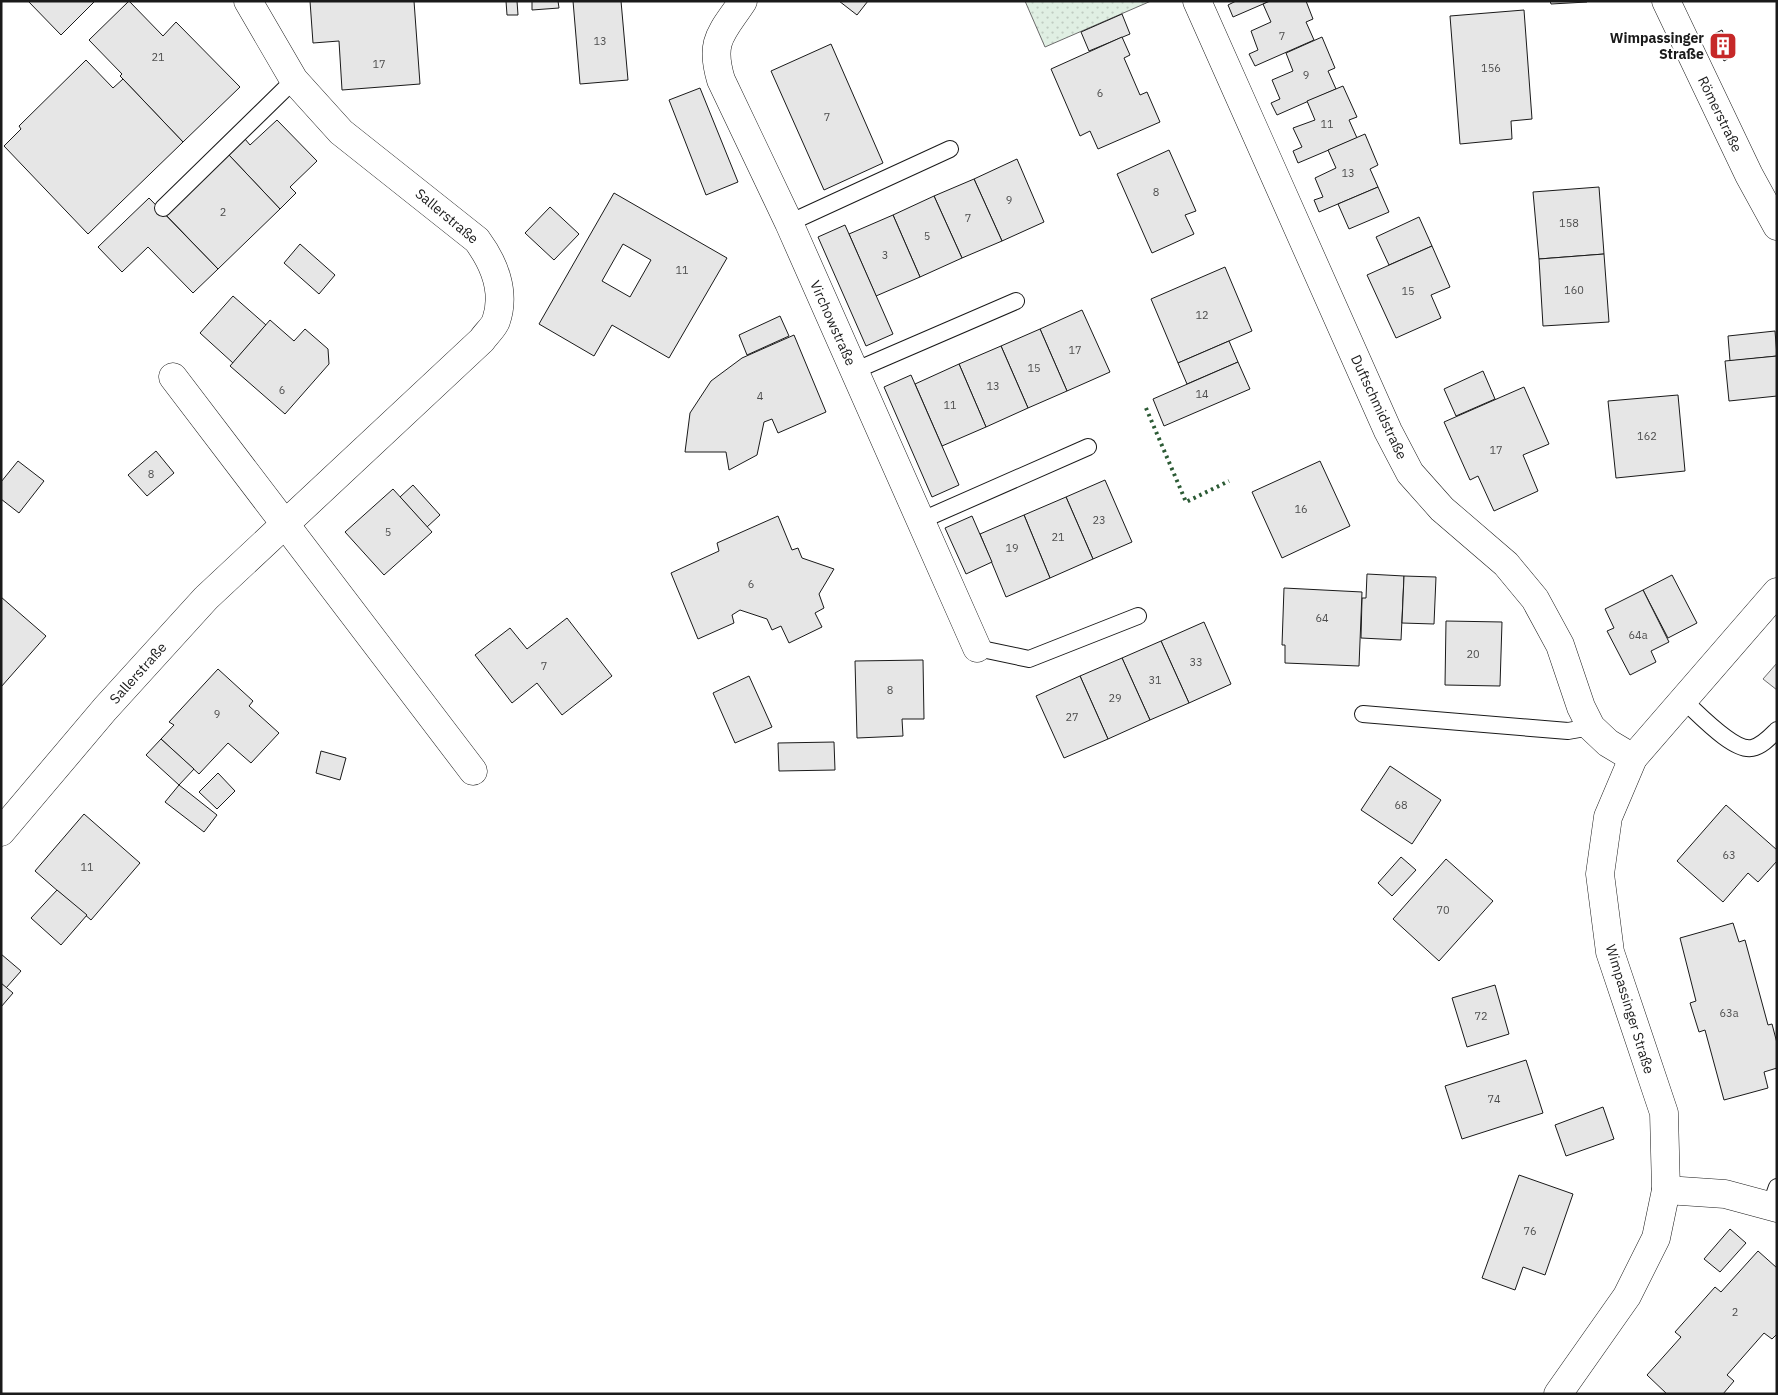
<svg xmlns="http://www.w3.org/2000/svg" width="1778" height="1395" viewBox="0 0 1778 1395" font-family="'IBM Plex Sans',sans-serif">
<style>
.grass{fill:url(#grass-dots);stroke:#6a6a6a}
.parking{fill:#ededed;stroke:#6a6a6a}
.building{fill:#e6e6e6;stroke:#1a1a1a;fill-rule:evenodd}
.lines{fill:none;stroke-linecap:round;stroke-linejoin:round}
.lane-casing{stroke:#1a1a1a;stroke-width:18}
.street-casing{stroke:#1a1a1a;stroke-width:29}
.secondary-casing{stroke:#1a1a1a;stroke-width:29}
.lane{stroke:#fff;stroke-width:16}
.street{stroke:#fff;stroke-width:28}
.secondary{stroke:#fff;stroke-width:28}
.hedge{stroke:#2b5a34;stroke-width:4;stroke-dasharray:2.5 4;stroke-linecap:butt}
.labels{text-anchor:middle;stroke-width:4;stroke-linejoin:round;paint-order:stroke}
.number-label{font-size:11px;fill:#4d4d4d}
.poi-label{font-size:14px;font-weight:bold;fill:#1a1a1a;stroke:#fff;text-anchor:end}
.street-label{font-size:14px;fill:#1a1a1a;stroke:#fff}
</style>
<defs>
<pattern id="grass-dots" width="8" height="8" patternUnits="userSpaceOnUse" patternTransform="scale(1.25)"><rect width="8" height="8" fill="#e0efe3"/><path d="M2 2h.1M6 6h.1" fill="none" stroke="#c0ccc2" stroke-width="1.8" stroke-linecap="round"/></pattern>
</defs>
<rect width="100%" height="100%" fill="#fff"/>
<polygon class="grass" points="1025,1 1151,1 1045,47"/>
<polygon class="parking" points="1777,663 1777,690 1763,679"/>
<g class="building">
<polygon points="28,1 95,1 61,35"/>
<polygon points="129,1 163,36 176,22 240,87 183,142 123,79 120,76 122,74 89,40"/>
<polygon points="310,1 414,1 420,84 342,90 339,41 313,43"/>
<polygon points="506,1 517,1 518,15 507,15"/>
<polygon points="532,1 558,1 559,8 532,10"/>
<polygon points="573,1 621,1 628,80 580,84"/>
<polygon points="839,1 868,1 857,15"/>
<polygon points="1236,1 1270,1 1233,17 1228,5"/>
<polygon points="1270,1 1306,1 1313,19 1306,22 1314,40 1255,66 1249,54 1258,50 1251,31 1271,22 1263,4"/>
<polygon points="1550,1 1587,1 1587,2 1551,4"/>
<polygon points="1524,10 1532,119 1511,121 1512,139 1460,144 1450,16"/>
<polygon points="1122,14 1130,34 1089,51 1081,32"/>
<polygon points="1722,30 1733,56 1724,61 1712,35"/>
<polygon points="1122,37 1130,55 1124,58 1140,95 1147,92 1160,122 1098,149 1090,131 1080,136 1051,69"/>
<polygon points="1322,37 1335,68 1328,71 1336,89 1277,115 1271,103 1280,99 1272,80 1293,71 1286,53"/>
<polygon points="831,44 883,163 824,190 771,71"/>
<polygon points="86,60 113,88 123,79 183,142 88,234 4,146 21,129 19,126"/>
<polygon points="1343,86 1357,117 1349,120 1357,138 1298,163 1293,151 1302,147 1293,128 1315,120 1307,101"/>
<polygon points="700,88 738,182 706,195 669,100"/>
<polygon points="277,120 317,161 290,187 296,193 280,209 229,155 245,139 250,145"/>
<polygon points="1365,134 1378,165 1370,169 1378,187 1319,212 1314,200 1323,197 1315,178 1336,168 1328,150"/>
<polygon points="1169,150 1196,211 1185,215 1194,234 1152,253 1117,174"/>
<polygon points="229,155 280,209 218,269 166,215"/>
<polygon points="1017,159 1044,222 1002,241 974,179"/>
<polygon points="974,179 1002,241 962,258 934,196"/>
<polygon points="1378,187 1389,212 1349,229 1338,204"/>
<polygon points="1599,187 1604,254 1539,259 1533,192"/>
<path d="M614 193 727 258 669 358 612 325 594 356 539 324ZM623 244 651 260 630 297 602 281Z"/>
<polygon points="934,196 962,258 920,277 893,215"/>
<polygon points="149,198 218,269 193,293 148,247 122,272 98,247"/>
<polygon points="550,207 579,234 554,260 525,233"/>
<polygon points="893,215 920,277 876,296 849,234"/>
<polygon points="1419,217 1432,246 1389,265 1376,237"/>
<polygon points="845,225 893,334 866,346 818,237"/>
<polygon points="300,244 335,275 319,294 284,263"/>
<polygon points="1432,246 1450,287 1431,295 1441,318 1396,338 1367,275"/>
<polygon points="1604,254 1609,322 1543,326 1539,259"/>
<polygon points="1225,267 1252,331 1178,363 1151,299"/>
<polygon points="233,296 266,325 233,363 200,333"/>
<polygon points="1082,310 1110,372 1067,391 1040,329"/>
<polygon points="780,316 789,336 747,355 739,335"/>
<polygon points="270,320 294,341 305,329 328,349 329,364 285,414 230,366"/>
<polygon points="1040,329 1067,391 1028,408 1001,346"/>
<polygon points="1775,331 1777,356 1730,361 1728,336"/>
<polygon points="794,335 826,412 778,433 772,419 764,422 757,455 729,470 726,452 685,452 690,413 711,381 742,358"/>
<polygon points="1229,341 1238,362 1187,384 1178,363"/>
<polygon points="1001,346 1028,408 986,427 959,364"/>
<polygon points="1777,356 1777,396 1729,401 1725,361"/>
<polygon points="1238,362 1250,389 1164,426 1153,399"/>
<polygon points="959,364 986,427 942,446 915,384"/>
<polygon points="1483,371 1495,399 1456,416 1444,389"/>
<polygon points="911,375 959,485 932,497 884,387"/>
<polygon points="1524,387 1549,444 1523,455 1538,491 1494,511 1478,476 1470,480 1444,422"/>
<polygon points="1678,395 1685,471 1616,478 1608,401"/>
<polygon points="156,451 174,473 147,496 128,475"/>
<polygon points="18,461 44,481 19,513 1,499 1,482"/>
<polygon points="1320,461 1350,526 1282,558 1252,492"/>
<polygon points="1105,480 1132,542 1093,559 1066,497"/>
<polygon points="413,485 440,515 427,527 400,497"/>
<polygon points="393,489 432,532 384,575 345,532"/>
<polygon points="1066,497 1093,559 1050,578 1024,515"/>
<polygon points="1024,515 1050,578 1006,597 980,534"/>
<polygon points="778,516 792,550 798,548 802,558 834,569 819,594 824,608 815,613 822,627 789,643 781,626 772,630 767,619 740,610 732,615 734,623 698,639 671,573 719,551 717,543"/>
<polygon points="972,516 992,562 966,574 945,528"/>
<polygon points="1367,574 1404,576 1401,640 1361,638 1362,598 1366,598"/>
<polygon points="1672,575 1697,623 1668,638 1643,590"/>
<polygon points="1404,576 1436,577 1434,624 1402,623"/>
<polygon points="1284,588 1362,592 1359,666 1285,663 1285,645 1282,645"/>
<polygon points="1643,590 1669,642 1651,651 1656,662 1630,675 1607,631 1614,628 1605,609"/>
<polygon points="1,597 46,636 1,687"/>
<polygon points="567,618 612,676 562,715 537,683 512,703 475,655 510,628 527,649"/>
<polygon points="1446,621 1502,622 1500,686 1445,685"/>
<polygon points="1204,622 1231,684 1189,703 1161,641"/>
<polygon points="1161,641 1189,703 1150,720 1122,658"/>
<polygon points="1122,658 1150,720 1108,739 1080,676"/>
<polygon points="923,660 924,719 902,719 903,736 857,738 855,661"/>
<polygon points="218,669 253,701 249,706 279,733 251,763 228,743 199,774 161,739 174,725 169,722"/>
<polygon points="749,676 772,727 735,743 713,693"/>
<polygon points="1080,676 1108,739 1064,758 1036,696"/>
<polygon points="161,739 194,769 179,785 146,755"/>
<polygon points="834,742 835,770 779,771 778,743"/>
<polygon points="321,751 346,758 340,780 316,773"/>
<polygon points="1390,766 1441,800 1412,844 1361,810"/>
<polygon points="218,773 235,791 217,809 199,792"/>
<polygon points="179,785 217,815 204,832 165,802"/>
<polygon points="1726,805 1777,850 1777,861 1758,882 1748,873 1723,902 1677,861"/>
<polygon points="84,814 140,863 91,920 35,871"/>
<polygon points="1401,857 1416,870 1392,896 1378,883"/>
<polygon points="1446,859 1493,901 1439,961 1393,919"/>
<polygon points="57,890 87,915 61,945 31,918"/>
<polygon points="1733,923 1739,942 1745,940 1768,1025 1772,1024 1777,1043 1777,1068 1764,1072 1768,1088 1724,1100 1705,1030 1699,1032 1690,1003 1696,1001 1680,938"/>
<polygon points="1,954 21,971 6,988 1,983"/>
<polygon points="1,983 13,993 1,1007"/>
<polygon points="1495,985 1509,1034 1467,1047 1452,998"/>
<polygon points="1526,1060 1543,1113 1462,1139 1445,1086"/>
<polygon points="1603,1107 1614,1139 1566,1156 1555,1125"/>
<polygon points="1519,1175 1573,1194 1545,1275 1523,1267 1515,1290 1482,1278"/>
<polygon points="1730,1229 1746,1243 1720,1272 1704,1259"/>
<polygon points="1758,1251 1777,1268 1777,1334 1772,1339 1764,1333 1727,1375 1734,1381 1723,1394 1667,1394 1647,1375 1681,1337 1675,1332 1715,1287 1721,1292"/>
</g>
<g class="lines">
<defs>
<g id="lane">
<polyline points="163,208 294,80"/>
<polyline points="789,223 950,149"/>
<polyline points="854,371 1016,301"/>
<polyline points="920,521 1088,447"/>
<polyline points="977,648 1029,659 1138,616"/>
<path d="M1683 700C1697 712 1733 752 1752 748 1762 746 1770 737 1777 730"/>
<polyline points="1363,714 1568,731 1591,727"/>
<polyline points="1771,1204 1777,1187"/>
</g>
<g id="street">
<path d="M743 1C722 33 709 40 721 80L789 223 977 648"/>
<polyline points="1197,1 1388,431 1410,473 1442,509 1506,564 1535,599 1560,645 1581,707 1591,727 1608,743 1633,758"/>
<polyline points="173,377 473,771"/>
<path d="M1 832 105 709 206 598 482 340C486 334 494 327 496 321 506 292 494 263 477 240L341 132 294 80 248 1"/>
<polyline points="1666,1190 1725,1194 1777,1208"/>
</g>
<g id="secondary">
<polyline points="1666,1 1749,175 1777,226"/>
<polyline points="1558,1394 1627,1296 1656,1238 1666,1190 1664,1113 1610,952 1600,874 1608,817 1633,758 1777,592"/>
</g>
</defs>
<use href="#lane" class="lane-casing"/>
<use href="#street" class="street-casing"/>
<use href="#secondary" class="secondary-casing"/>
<use href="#lane" class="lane"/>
<use href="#street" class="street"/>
<use href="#secondary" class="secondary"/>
<polyline class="hedge" points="1146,408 1186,502 1229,481"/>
</g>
<defs>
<symbol id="building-square" viewBox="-11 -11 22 22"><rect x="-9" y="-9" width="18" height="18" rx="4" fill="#c62828" stroke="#fff"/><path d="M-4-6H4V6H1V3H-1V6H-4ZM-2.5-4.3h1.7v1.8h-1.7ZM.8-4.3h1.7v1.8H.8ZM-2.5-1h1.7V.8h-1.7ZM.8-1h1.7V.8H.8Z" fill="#fff"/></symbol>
</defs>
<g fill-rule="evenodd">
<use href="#building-square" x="1707" y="30" width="32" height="32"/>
</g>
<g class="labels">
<g class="number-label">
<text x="1282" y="40">7</text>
<text x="600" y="45">13</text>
<text x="158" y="61">21</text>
<text x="379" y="68">17</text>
<text x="1491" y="72">156</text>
<text x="1306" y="79">9</text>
<text x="1100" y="97">6</text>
<text x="827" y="121">7</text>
<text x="1327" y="128">11</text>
<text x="1348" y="177">13</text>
<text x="1156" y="196">8</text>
<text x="1009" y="204">9</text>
<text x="223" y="216">2</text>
<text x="968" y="222">7</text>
<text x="1569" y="227">158</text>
<text x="927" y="240">5</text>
<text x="885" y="259">3</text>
<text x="682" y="274">11</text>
<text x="1574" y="294">160</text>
<text x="1408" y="295">15</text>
<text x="1202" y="319">12</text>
<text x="1075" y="354">17</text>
<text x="1034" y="372">15</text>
<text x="993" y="390">13</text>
<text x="282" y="394">6</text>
<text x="1202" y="398">14</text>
<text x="760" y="400">4</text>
<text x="950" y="409">11</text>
<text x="1647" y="440">162</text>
<text x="1496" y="454">17</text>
<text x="151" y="478">8</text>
<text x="1301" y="513">16</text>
<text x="1099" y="524">23</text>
<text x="388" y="536">5</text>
<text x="1058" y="541">21</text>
<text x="1012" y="552">19</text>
<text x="751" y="588">6</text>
<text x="1322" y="622">64</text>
<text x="1638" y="639">64a</text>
<text x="1473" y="658">20</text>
<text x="1196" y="666">33</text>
<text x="544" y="670">7</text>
<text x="1155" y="684">31</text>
<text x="890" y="694">8</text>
<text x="1115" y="702">29</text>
<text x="217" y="718">9</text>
<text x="1072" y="721">27</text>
<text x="1401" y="809">68</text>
<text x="1729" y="859">63</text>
<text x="87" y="871">11</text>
<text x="1443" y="914">70</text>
<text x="1729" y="1017">63a</text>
<text x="1481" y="1020">72</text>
<text x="1494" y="1103">74</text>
<text x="1530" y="1235">76</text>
<text x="1735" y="1316">2</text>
</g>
<g class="poi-label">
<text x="1704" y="43">Wimpassinger<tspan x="1704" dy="16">Straße</tspan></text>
</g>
<g class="street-label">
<text transform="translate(1720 114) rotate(64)" y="5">Römerstraße</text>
<text transform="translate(447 216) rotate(40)" y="5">Sallerstraße</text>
<text transform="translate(833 323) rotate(66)" y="5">Virchowstraße</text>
<text transform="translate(1379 407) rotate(65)" y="5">Duftschmidstraße</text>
<text transform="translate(138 673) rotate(-48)" y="5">Sallerstraße</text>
<text transform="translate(1630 1009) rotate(73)" y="5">Wimpassinger Straße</text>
</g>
</g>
<rect width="1778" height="1395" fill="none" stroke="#1a1a1a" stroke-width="5"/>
</svg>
